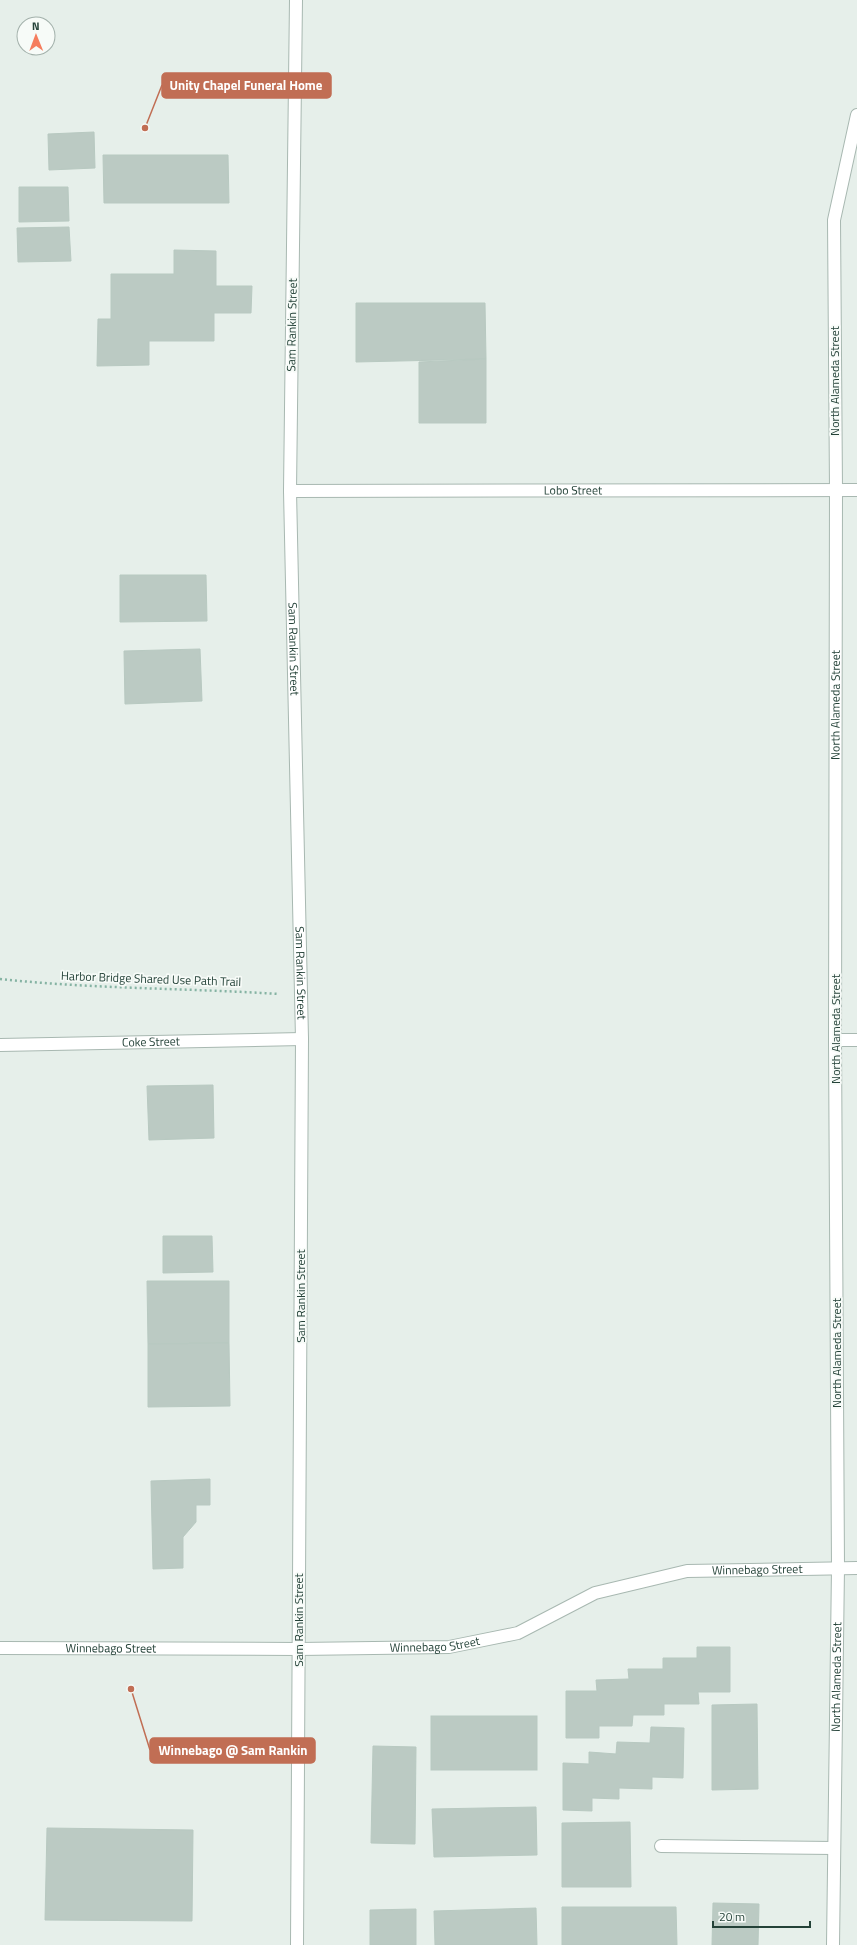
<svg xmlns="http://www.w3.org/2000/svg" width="857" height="1945" viewBox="0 0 857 1945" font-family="'Titillium Web',sans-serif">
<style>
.building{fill:#bbcac3;stroke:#b8c9c1}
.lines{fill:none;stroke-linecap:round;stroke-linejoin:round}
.minor-casing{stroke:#a8b8b1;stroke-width:14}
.path{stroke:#85b3a3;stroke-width:2.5;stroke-dasharray:2 3;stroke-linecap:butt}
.minor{stroke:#fff;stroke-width:12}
.labels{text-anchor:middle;stroke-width:3.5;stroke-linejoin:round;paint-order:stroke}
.street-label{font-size:12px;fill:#244238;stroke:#f7fbf8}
.leader{fill:none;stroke:#c16e54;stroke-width:1.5}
.callout-dot{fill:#c16e54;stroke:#f7fbf8;stroke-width:1.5}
.callout{fill:#c16e54;stroke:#c16e54;stroke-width:1.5}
.callout-label{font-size:13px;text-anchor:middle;font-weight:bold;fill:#fff}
</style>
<rect width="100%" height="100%" fill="#e6efea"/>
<g class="building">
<polygon points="94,132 95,168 49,170 48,134"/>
<polygon points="103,155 228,155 229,203 104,203"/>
<polygon points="19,187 68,187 69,221 19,222"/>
<polygon points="69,227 71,261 18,262 17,228"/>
<polygon points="174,250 216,251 216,286 252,286 251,313 214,313 214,341 149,341 149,365 97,366 98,319 111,319 111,274 174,274"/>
<polygon points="356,303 485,303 486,359 356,362"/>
<polygon points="486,359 486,423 419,423 419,362"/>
<polygon points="120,575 206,575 207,621 120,622"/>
<polygon points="200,649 202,701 125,704 124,651"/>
<polygon points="213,1085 214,1138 149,1140 147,1086"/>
<polygon points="163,1236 212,1236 213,1272 163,1273"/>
<polygon points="147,1281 229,1281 229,1343 148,1344"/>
<polygon points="229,1343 230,1406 148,1407 148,1344"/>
<polygon points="210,1479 210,1505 196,1505 196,1522 183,1537 183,1568 153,1569 151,1481"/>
<polygon points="697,1647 730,1647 730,1692 698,1692 699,1704 664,1704 664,1715 633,1715 632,1726 599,1726 599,1738 566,1738 566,1691 597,1691 596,1680 629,1679 628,1669 663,1669 663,1658 697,1658"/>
<polygon points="757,1704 758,1789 712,1790 712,1705"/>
<rect x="431" y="1716" width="106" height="54"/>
<polygon points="651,1727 684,1728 683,1778 652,1777 652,1789 619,1788 619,1799 592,1798 592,1811 563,1810 563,1763 589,1764 589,1752 616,1754 617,1742 650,1743"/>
<polygon points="373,1746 416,1747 415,1844 371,1843"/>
<polygon points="536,1807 537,1855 434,1857 432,1809"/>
<polygon points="630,1822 631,1887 562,1887 562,1823"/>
<polygon points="47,1828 193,1830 192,1921 45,1920"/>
<polygon points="713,1903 759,1904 758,1945 712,1945"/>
<polygon points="562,1907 676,1907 677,1945 562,1945"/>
<polygon points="536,1908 537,1945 435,1945 434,1911"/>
<polygon points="416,1909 416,1945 370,1945 370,1910"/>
</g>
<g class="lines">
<defs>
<g id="minor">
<path id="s1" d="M296 0 290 491 302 1039 297 1945"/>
<path id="s2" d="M290 491 857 490"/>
<polyline points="835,1040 857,1040"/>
<path id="s3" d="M0 1045 302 1039"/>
<path id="s4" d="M0 1648 299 1649 449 1647 518 1633 595 1593 687 1571 857 1568"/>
<polyline points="661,1846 834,1848"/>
<path id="s5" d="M833 1945 838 1568 835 1040 836 490 834 220 857 115"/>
</g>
</defs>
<use href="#minor" class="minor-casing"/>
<path class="path" d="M0 979C93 989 186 988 279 994"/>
<use href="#minor" class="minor"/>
</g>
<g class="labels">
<g class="street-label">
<text transform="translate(292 325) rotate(-89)" y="4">Sam Rankin Street</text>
<text transform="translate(835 381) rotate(-90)" y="4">North Alameda Street</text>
<text dy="4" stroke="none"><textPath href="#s2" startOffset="283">Lobo Street</textPath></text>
<text dy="4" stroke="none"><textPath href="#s1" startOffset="649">Sam Rankin Street</textPath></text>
<text dy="4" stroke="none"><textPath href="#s5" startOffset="1240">North Alameda Street</textPath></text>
<text dy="4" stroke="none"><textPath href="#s1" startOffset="973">Sam Rankin Street</textPath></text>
<text transform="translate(151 979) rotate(2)" y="4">Harbor Bridge Shared Use Path Trail</text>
<text transform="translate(836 1029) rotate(-90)" y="4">North Alameda Street</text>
<text dy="4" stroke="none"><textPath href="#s3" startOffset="151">Coke Street</textPath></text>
<text transform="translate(301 1296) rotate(-90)" y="4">Sam Rankin Street</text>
<text transform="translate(837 1353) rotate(-90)" y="4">North Alameda Street</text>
<text dy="4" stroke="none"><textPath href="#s4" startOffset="771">Winnebago Street</textPath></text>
<text transform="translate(299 1620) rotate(-90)" y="4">Sam Rankin Street</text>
<text dy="4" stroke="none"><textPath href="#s4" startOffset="435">Winnebago Street</textPath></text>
<text dy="4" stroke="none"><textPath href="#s4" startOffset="111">Winnebago Street</textPath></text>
<text dy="4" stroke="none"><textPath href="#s5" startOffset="268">North Alameda Street</textPath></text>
</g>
</g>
<path class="leader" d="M145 128L162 85M131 1689L150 1750"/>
<g class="callout-dot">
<circle cx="145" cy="128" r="4"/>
<circle cx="131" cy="1689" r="4"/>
</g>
<g class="callout">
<rect x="162" y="73" width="169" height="25" rx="4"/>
<rect x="150" y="1738" width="165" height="25" rx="4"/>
</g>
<g class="callout-label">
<text x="246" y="90">Unity Chapel Funeral Home</text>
<text x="233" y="1755">Winnebago @ Sam Rankin</text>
</g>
<g transform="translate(36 36) rotate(359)"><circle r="19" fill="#f7fbf8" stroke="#a3b1ab"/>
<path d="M0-3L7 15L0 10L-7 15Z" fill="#f57d5e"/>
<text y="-6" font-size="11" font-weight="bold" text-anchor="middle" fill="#244238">N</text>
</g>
<path d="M713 1921v6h97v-6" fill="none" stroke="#244238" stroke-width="2"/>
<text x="719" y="1921" font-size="12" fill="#244238" stroke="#f7fbf8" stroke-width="3" paint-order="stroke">20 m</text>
</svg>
